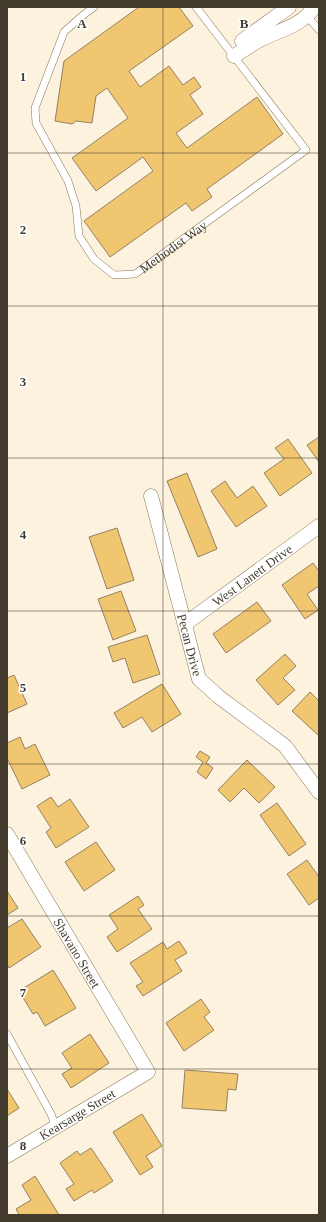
<svg xmlns="http://www.w3.org/2000/svg" width="326" height="1222" viewBox="0 0 326 1222" font-family="Georgia,serif">
<style>
.building{fill:#f1c671;stroke:#938262}
.lines{fill:none;stroke-linecap:round;stroke-linejoin:round}
.service-casing{stroke:#897859;stroke-width:8}
.minor-casing{stroke:#897859;stroke-width:15}
.service{stroke:#fff;stroke-width:7}
.minor{stroke:#fff;stroke-width:14}
.grid{fill:none;stroke:#433c2e;stroke-width:1;stroke-opacity:0.55}
.labels{text-anchor:middle;stroke-width:3.5;stroke-linejoin:round;paint-order:stroke}
.street-label{font-size:13px;fill:#433c2e;stroke:#fff}
.grid-label{font-size:13px;text-anchor:middle;font-weight:bold;fill:#433c2e;stroke:#fff;stroke-width:3.5;stroke-linejoin:round;paint-order:stroke}
</style>
<rect width="100%" height="100%" fill="#fdf2dd"/>
<g class="building">
<polygon points="139,7 179,7 193,26 129,71 140,87 169,66 183,85 194,77 201,87 190,95 203,114 176,133 187,148 257,97 283,134 207,189 212,197 192,211 186,203 110,257 84,221 153,171 143,157 96,191 72,158 128,118 107,88 96,96 92,123 76,121 72,124 55,121 64,61"/>
<polygon points="319,437 319,462 307,445"/>
<polygon points="288,439 312,473 280,496 264,473 284,459 275,448"/>
<polygon points="187,473 217,549 198,557 167,481"/>
<polygon points="225,481 237,498 253,486 267,506 236,527 211,491"/>
<polygon points="117,528 134,580 107,589 89,537"/>
<polygon points="313,563 319,571 319,586 307,594 318,610 305,619 282,585"/>
<polygon points="121,591 136,631 113,640 98,599"/>
<polygon points="257,602 271,621 226,653 213,634"/>
<polygon points="147,635 160,674 133,683 125,658 113,662 108,647"/>
<polygon points="285,654 296,666 283,678 295,690 278,705 256,680"/>
<polygon points="14,675 27,704 7,713 7,678"/>
<polygon points="162,684 181,714 152,732 142,717 123,728 114,713"/>
<polygon points="310,692 319,701 319,736 292,711"/>
<polygon points="20,737 25,749 35,744 50,775 22,789 7,758 7,743"/>
<polygon points="200,751 210,757 206,763 213,768 206,779 197,772 203,762 196,757"/>
<polygon points="247,760 275,787 259,803 244,788 230,802 218,790"/>
<polygon points="51,797 58,807 70,799 89,827 56,848 46,832 51,828 37,806"/>
<polygon points="277,803 306,844 289,856 260,815"/>
<polygon points="96,842 115,870 84,891 65,862"/>
<polygon points="307,860 319,877 319,898 309,905 287,874"/>
<polygon points="7,891 18,908 7,915"/>
<polygon points="138,896 144,905 138,909 152,929 117,952 107,937 118,929 109,915"/>
<polygon points="22,919 41,947 9,968 7,964 7,928"/>
<polygon points="179,941 187,953 175,960 182,971 143,996 136,986 143,982 130,963 163,942 167,949"/>
<polygon points="53,970 76,1008 45,1026 37,1012 33,1014 19,991"/>
<polygon points="201,999 210,1012 204,1017 214,1030 184,1051 166,1023"/>
<polygon points="90,1034 109,1063 71,1088 62,1074 72,1068 62,1053"/>
<polygon points="185,1070 238,1074 236,1090 228,1089 226,1111 182,1108"/>
<polygon points="7,1089 19,1108 7,1116"/>
<polygon points="142,1114 162,1146 146,1156 153,1167 140,1175 113,1132"/>
<polygon points="91,1148 113,1181 94,1193 92,1190 74,1201 66,1189 74,1184 60,1163 77,1151 80,1155"/>
<polygon points="35,1176 59,1215 19,1215 16,1209 31,1200 22,1185"/>
</g>
<g class="lines">
<defs>
<g id="service">
<path id="s1" d="M94 7 82 16 64 32 35 108 36 123 68 181 76 206 79 236 94 259 114 275 135 274 306 150 196 7"/>
<polyline points="307,16 319,30"/>
<polyline points="7,1034 51,1114 56,1127"/>
</g>
<g id="minor">
<polyline points="242,41 289,7"/>
<path d="M234 56C242 51 250 46 258 41 276 31 303 26 314 7"/>
<path id="s2" d="M151 496 199 679 219 697 285 746 319 792"/>
<path id="s3" d="M185 624 319 526"/>
<path id="s4" d="M7 834 148 1072 7 1156"/>
</g>
</defs>
<use href="#service" class="service-casing"/>
<use href="#minor" class="minor-casing"/>
<use href="#service" class="service"/>
<use href="#minor" class="minor"/>
</g>
<path class="grid" d="M163 7V1215M7 153H319M7 306H319M7 458H319M7 611H319M7 764H319M7 916H319M7 1069H319"/>
<g class="labels">
<g class="street-label">
<text dy="5" stroke="none"><textPath href="#s1" startOffset="379">Methodist Way</textPath></text>
<text dy="5" stroke="none"><textPath href="#s3" startOffset="83">West Lanett Drive</textPath></text>
<text dy="5" stroke="none"><textPath href="#s2" startOffset="154">Pecan Drive</textPath></text>
<text dy="5" stroke="none"><textPath href="#s4" startOffset="138">Shavano Street</textPath></text>
<text transform="translate(77 1114) rotate(-31)" y="5">Kearsarge Street</text>
</g>
</g>
<g class="grid-label">
<text x="82" y="28">A</text>
<text x="244" y="28">B</text>
<text x="23" y="81">1</text>
<text x="23" y="234">2</text>
<text x="23" y="386">3</text>
<text x="23" y="539">4</text>
<text x="23" y="692">5</text>
<text x="23" y="845">6</text>
<text x="23" y="997">7</text>
<text x="23" y="1150">8</text>
</g>
<rect width="326" height="1222" fill="none" stroke="#433c2e" stroke-width="16"/>
</svg>
